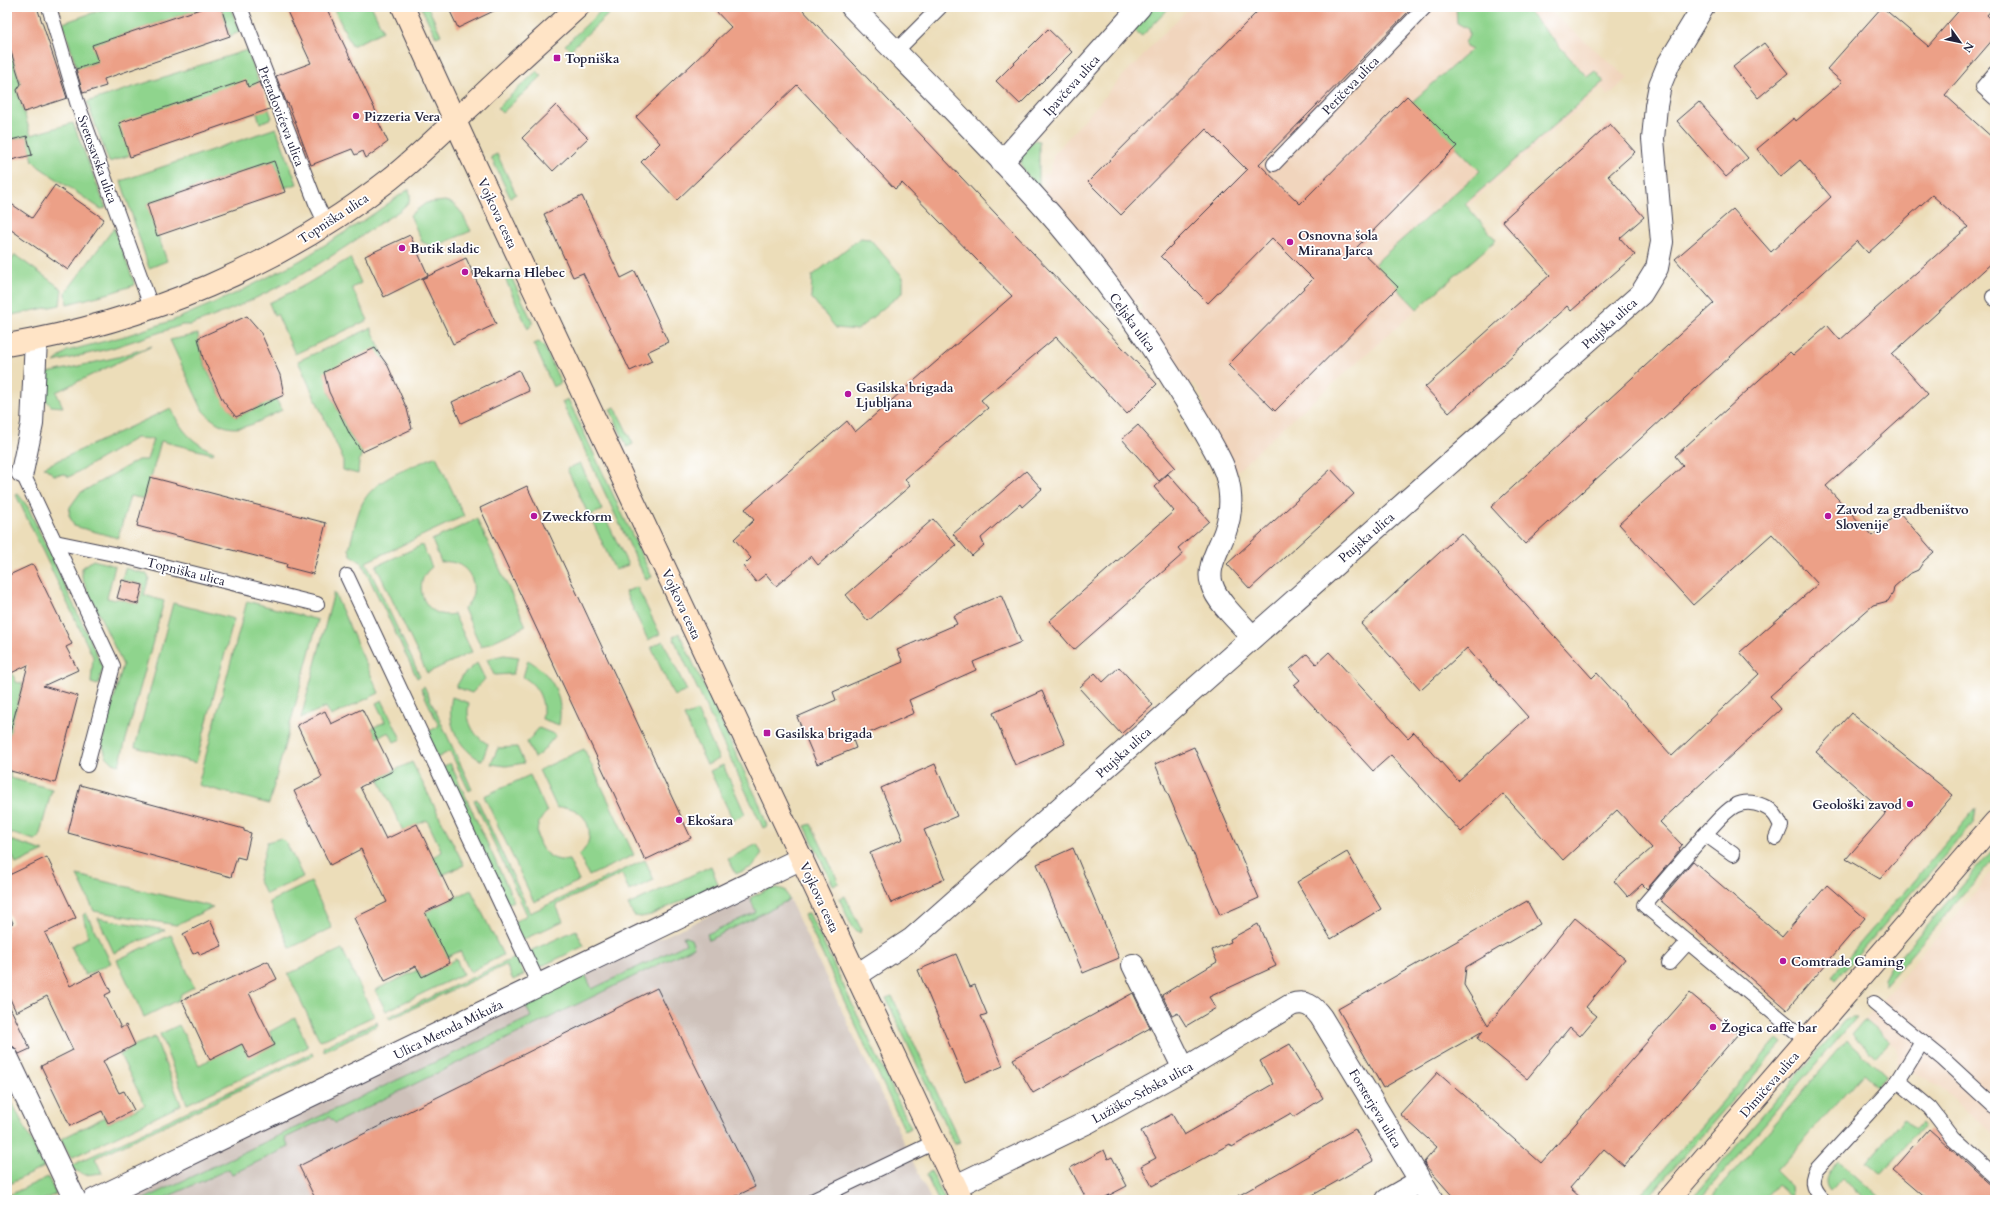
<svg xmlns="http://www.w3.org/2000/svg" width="2002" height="1207" viewBox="0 0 2002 1207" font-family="Cardo,serif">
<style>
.built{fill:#f1d5bd}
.industrial{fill:#cec1ba}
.green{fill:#8fd48d;stroke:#587b64}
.building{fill:#eca087}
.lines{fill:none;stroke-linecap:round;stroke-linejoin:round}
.lane-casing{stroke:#403e4e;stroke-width:16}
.street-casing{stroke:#403e4e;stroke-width:24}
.secondary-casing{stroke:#403e4e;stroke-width:24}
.lane{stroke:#fff;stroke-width:14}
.street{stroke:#fff;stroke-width:22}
.secondary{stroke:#ffe4c6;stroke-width:22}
.poi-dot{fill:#b5179e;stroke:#fff;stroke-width:1.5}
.labels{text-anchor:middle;stroke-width:3.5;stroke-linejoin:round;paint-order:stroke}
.poi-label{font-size:13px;font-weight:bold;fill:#22223b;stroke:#fff;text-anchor:start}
.street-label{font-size:13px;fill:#22223b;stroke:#fff}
</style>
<rect width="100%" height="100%" fill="#fff"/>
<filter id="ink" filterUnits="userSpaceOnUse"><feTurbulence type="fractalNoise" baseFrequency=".025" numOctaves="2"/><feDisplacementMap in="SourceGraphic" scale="8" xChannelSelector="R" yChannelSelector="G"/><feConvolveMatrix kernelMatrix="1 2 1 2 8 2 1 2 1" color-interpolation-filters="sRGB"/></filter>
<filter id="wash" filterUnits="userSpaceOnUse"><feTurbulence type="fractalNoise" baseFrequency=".012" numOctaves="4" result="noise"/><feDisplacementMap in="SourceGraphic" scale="16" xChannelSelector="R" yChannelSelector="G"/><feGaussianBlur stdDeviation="0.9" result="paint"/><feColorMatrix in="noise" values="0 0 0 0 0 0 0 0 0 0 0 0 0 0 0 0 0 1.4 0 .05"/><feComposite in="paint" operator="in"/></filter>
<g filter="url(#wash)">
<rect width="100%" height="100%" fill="#ecddb9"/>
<g class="built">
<polygon points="1190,7 1545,7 1628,78 1608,96 1601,89 1467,207 1496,240 1287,424 1235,473 1201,409 1205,403 1194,383 1188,387 1139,312 1142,307 1138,301 1133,303 1046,195 1044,190 1043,174 1050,174 1053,155 1130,68 1138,62 1151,46"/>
<polygon points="1995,869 1995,1135 1943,1089 1897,1064 1898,1054 1895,1047 1865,1020"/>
</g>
<polygon class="industrial" points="778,888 785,890 931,1200 107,1200 680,929 768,889"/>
<g class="green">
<polygon points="110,7 206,7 93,45 98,62 77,69 63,23"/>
<polygon points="221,7 230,7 240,32 230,36"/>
<polygon points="333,7 372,7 383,31 352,46"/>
<polygon points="421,7 428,7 441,35 436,37"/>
<polygon points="605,7 616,7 570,50 565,45"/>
<polygon points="1153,7 1170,7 1142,36 1133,29"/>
<polygon points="1456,7 1524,7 1587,77 1595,71 1604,82 1465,204 1496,240 1417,309 1374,264 1480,171 1412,102 1472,49 1466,46 1465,43 1469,34 1468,29 1457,23"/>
<polygon points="7,39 22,88 17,90 31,135 73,123 106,208 101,209 39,167 33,161 27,136 7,141"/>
<polygon points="247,50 272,118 260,123 257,113 109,162 87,102"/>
<polygon points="537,71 542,76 502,113 497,108"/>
<polygon points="276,128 297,184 283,188 274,161 147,204 167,261 149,268 121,181"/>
<path d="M1036 140 1039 141V188C1029 177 1012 163 1027 148 1030 145 1032 141 1036 140Z"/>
<polygon points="497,154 516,194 510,197 491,157"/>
<path d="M409 189C410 193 411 197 409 201 404 210 389 217 380 223 322 265 258 302 190 325H182L112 348 54 362 67 351 125 336 174 320 239 292 301 260 369 217Z"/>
<path d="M445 201C460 204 464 218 471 231L434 247 422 242 410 215 426 203Z"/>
<polygon points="114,228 135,285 110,293 67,304 66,292"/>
<polygon points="860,238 870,239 903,277 903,292 857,330 836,328 811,297 812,276"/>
<polygon points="15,255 62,289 60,305 7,316 7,267"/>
<polygon points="350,258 361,283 352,288 368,320 295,354 277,314 274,315 269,303 305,285"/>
<polygon points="508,270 532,321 532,324 528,329 502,272"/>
<polygon points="371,328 388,366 374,349 329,392 350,435 362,452 359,462 358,474 343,470 343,459 298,361"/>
<path d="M198 334C199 362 219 396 236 417L276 399 282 410C251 425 231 441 203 411L170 340Z"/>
<polygon points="539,342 544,347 561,383 553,387 534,344"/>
<polygon points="152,346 56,392 63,407 51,406 44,398 48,373 118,357"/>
<polygon points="568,399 652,577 646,580 562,402"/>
<polygon points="615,407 633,444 627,447 610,409"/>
<path d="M171 408C181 430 191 442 214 452L213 454 161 441 145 499 130 496 118 538 74 526 69 515 70 507 80 493 138 460H147L153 439 136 438 69 477 65 474 54 475 44 467Z"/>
<path d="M436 456 464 516 366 562 420 676 417 678 362 563 351 555 349 549C353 534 356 517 362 504 375 477 411 468 436 456Z"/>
<polygon points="580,463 602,510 589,516 567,469"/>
<polygon points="18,494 28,507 103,668 98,685 91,683 93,657 16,495"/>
<polygon points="605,517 628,565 615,570 593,523"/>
<path d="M477 519 526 626 481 647 464 609C484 590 470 558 441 562L432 540Z"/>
<path d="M422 545 432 567C409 584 426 621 454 614L472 652 427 673 376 566Z"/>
<polygon points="93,560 115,566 107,598 116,600 117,598 138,604 143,585 122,580 125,568 147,574 149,578 144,595 164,601 119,765 113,763 106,756 102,743 123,665 82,578 82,568"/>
<polygon points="637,587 660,634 648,640 625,592"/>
<polygon points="334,592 379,693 331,716 326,707 301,718"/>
<polygon points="247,601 318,620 269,804 198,785"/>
<polygon points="173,603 234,619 196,763 135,747"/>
<polygon points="679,633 760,805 767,826 763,828 673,637"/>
<polygon points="663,641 687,691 674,696 651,647"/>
<polygon points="504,655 519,657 513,674 494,675 487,659"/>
<path d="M528 660C553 675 564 697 559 725L542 719C546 702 538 685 523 677Z"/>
<polygon points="477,663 485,679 472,693 456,687 463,675"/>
<polygon points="12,673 16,682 23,684 7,744 7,675"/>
<polygon points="424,686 472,789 469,791 450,751 437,758 426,733 439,726 421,688"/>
<path d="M452 697 469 703C465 720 473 736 488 744L482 761C458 748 446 724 452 697Z"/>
<polygon points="382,700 401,739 394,742 389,732 376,738 372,728 385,722 376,703"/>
<polygon points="697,711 719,759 707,765 684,716"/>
<polygon points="539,728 556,735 542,752 534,758 527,742"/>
<polygon points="517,747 524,763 506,766 491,764 498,748"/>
<path d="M584 749 634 855 589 876 579 855C601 837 585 802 557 808L539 770Z"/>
<polygon points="412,762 464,865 436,878 427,860 442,852 427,820 403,831 378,778"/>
<polygon points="450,763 514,901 506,904 441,768"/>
<polygon points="723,765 745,814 733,820 710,771"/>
<polygon points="7,770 11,771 10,778 52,789 39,837 35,840 7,832"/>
<path d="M530 775 547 812C526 830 541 864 569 860L579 881 534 902 484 796Z"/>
<polygon points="477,799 530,913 645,860 654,880 629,891 622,874 556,905 563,921 522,940 514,922 527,915 474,800"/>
<polygon points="1976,808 1974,822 1836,980 1832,976"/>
<polygon points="811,824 839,883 833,885 805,826"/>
<polygon points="281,838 287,844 303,877 266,894 258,880 267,842"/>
<polygon points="7,839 44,851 16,864 12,854 7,856"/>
<polygon points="757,844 762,854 752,867 736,874 728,859"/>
<polygon points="1995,847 1995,858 1884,986 1884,979 1890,968"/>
<polygon points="711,866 718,884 651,915 641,917 634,916 628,905"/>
<polygon points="77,875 213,907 176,925 94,911"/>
<polygon points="311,882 332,928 290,948 269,902"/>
<polygon points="778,888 785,890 789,900 709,940 707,934 756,912 750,898 768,889"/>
<polygon points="471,890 503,955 470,972 460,951 447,957 420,915"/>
<polygon points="845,896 861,929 860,933 852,927 839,898"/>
<polygon points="86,913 111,963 85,975 71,946 88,937 83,915"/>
<polygon points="809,913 911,1128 905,1131 804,915"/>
<polygon points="98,918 165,930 114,953"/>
<polygon points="576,930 584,946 538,968 530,951"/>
<polygon points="171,935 194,987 181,994 178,1000 144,1017 117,960"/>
<polygon points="683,936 691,939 694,947 335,1123 329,1117 285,1138 289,1147 232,1174 229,1169 160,1200 142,1200 531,1017 525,1004 585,974 592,989 686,944"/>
<polygon points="342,949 374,1016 320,1041 288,974"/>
<polygon points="516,957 524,975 513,980 506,965 390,1019 388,1017"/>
<polygon points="456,959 463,974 386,1011 375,990 418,970 422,977"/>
<polygon points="892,996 960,1142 954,1144 886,998"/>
<polygon points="1852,1017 1857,1017 1699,1200 1690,1200 1844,1021"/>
<polygon points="295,1018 308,1047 187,1104 160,1034 179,1025 199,1065 242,1044 249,1057 275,1045 269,1032"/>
<polygon points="1865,1020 1890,1041 1876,1057 1852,1035"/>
<polygon points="377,1022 378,1025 324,1051 323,1047"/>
<polygon points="155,1037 181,1105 71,1158 61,1139 105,1117 108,1123 145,1105 120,1055 135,1045"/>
<polygon points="1777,1039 1782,1043 1646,1200 1637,1200"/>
<polygon points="1847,1040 1886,1076 1877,1086 1863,1074 1776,1171 1791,1186 1792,1194 1790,1196 1777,1184 1763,1200 1709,1200"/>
<polygon points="312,1053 313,1056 310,1057 95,1158 102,1173 85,1175 68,1167"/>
<polygon points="13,1104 44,1167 7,1185 7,1107"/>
<polygon points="1904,1119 1915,1129 1921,1123 1923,1126 1881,1174 1867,1162"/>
<path d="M1839 1161 1881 1199 1880 1200H1867L1843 1178 1830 1191C1820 1179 1831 1170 1839 1161Z"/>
<polygon points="931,1171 945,1200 938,1200 926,1175"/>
<polygon points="48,1177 56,1194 43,1200 7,1200 7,1196"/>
</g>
<g id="blocks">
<g class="building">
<polygon points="7,7 37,7 67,98 24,112 17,90 21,84 7,39"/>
<polygon points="206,7 221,7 230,36 104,79 106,86 83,93 76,69 98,62 92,45"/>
<polygon points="285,7 326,7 378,116 376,117 388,142 366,158 363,151 355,155 352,149 311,165 288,103 287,104 276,76 311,63"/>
<polygon points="448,7 502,7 458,28"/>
<polygon points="712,7 800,7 1157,384 1127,414 1056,337 981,400 988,408 905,479 910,486 818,565 811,556 776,586 766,574 756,582 743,566 751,558 734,539 754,520 745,509 847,421 855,432 1012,296 902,183 895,189 797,85 677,200 641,162 660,143 636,117 731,27"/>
<polygon points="1262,7 1413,7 1259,164 1300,204 1407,96 1457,146 1357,247 1398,287 1275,411 1228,365 1313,279 1272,238 1208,303 1161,256 1247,170 1206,129 1121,215 1088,182"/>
<polygon points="1882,7 1928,46 1962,7 1994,7 1987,15 1995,23 1995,37 1945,95 1995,140 1995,260 1892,354 1928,394 1826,486 1872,536 1899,512 1934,552 1924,561 1918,570 1909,574 1894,587 1893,593 1888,601 1873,605 1770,696 1781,709 1660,822 1682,845 1679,849 1680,850 1647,889 1642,884 1628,897 1614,881 1652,848 1617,810 1563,860 1503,794 1461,832 1391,755 1373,771 1294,685 1300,680 1290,669 1307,654 1316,664 1329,652 1408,738 1414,732 1458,781 1528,717 1467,648 1421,690 1361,624 1461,533 1592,678 1597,673 1672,756 1759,674 1740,652 1818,584 1772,534 1693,605 1619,524 1683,466 1675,456 1790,352 1793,355 1827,325 1840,340 1968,227 1932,195 1868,253 1857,241 1525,544 1491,507 1714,303 1675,259 1733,209 1771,252 1831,197 1800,160 1780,177 1757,149 1794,118 1796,121 1842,82 1827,69"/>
<polygon points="1048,29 1072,52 1020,104 996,81"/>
<polygon points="1764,43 1788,73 1758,98 1733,67"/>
<polygon points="246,80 248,87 260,82 270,109 130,157 119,123"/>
<polygon points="1699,102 1748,158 1726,177 1677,121"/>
<polygon points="556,105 588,138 553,171 522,138"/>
<polygon points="1610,124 1635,152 1608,176 1644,217 1620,238 1635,255 1571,311 1567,306 1449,413 1425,387 1550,275 1502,221"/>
<polygon points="27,136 32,155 7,161 7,141"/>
<polygon points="274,161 285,192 157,236 147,204"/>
<polygon points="55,185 104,219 68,270 7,227 7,201 32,218"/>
<polygon points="582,196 621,278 635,271 668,342 647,352 652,361 630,371 583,273 573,277 544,214"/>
<polygon points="410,235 428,275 384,297 365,256"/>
<polygon points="466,258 496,324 453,344 422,279"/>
<polygon points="247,316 260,331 280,375 284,395 236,417 223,401 203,358 198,338"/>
<polygon points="375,348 388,366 407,409 412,429 362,452 350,435 329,392 324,372"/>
<polygon points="519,370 529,391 461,423 452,402"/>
<polygon points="1138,425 1175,467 1159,481 1122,439"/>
<polygon points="1331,469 1354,494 1250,589 1227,564"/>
<polygon points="1026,471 1042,489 1022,507 1020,504 981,538 984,545 972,556 953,534"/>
<polygon points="1168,474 1209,521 1178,548 1183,554 1074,650 1049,621 1174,511 1154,487"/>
<polygon points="150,477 326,523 313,574 286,567 287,564 137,526"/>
<polygon points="527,486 691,838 645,860 480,508"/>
<polygon points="933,519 956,545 868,621 846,595"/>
<polygon points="33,564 72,644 66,647 78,670 43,686 78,696 55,783 7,770 7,744 28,665 7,675 7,576"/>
<polygon points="122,580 143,585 138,604 117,598"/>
<polygon points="1001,595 1021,642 973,662 976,670 909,700 914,713 853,740 856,748 817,764 797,717 836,700 833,692 903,662 897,650 957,624 953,616"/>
<polygon points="1119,667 1153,705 1121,734 1079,688 1095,673 1103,682"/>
<polygon points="1042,691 1065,744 1015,765 993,713"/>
<polygon points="362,709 393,771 360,787 386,839 417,824 453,899 425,912 450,963 422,977 416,966 385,981 354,918 387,902 361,849 330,865 294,791 322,777 297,725 325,711 331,724"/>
<polygon points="1851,713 1953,795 1880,879 1846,859 1886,813 1816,752"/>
<polygon points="1194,747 1259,898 1220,915 1155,764"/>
<polygon points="935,764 957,816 924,830 945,879 891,903 870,853 903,839 881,788"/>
<polygon points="80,785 244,829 244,831 251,833 245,859 237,857 231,877 68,833"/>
<polygon points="1073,848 1119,958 1083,973 1037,864"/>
<polygon points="1347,852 1381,909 1331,939 1297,882"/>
<polygon points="47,857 76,918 45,933 70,986 101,971 111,992 105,995 121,1028 126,1025 135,1045 103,1061 119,1093 124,1091 134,1110 108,1123 102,1111 70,1126 41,1066 73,1050 47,996 16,1012 7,992 7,926 13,923 7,910 7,876"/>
<polygon points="1693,861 1782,937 1827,885 1865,918 1787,1010 1660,900"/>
<polygon points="1527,901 1540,924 1466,967 1464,985 1488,1025 1575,918 1625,959 1586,1007 1597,1016 1580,1036 1570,1027 1527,1079 1477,1038 1483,1031 1383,1088 1338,1009"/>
<polygon points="210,920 222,946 200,955 198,951 193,954 183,934"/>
<polygon points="1258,924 1276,966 1209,997 1216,1008 1186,1026 1178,1013 1172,1016 1162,995 1217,962 1212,950 1231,942 1230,939"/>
<polygon points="956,954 970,987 975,985 987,1014 981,1016 1003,1066 965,1082 918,970"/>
<polygon points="268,961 277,979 249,993 275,1045 249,1058 242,1044 210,1060 182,1000"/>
<polygon points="657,988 755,1187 728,1200 316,1200 299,1166"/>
<polygon points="1133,993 1150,1028 1033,1093 1013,1059"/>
<polygon points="1690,993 1738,1034 1624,1166 1604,1149 1570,1188 1583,1200 1456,1200 1425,1165 1424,1162 1437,1147 1400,1114 1438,1072 1541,1163"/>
<polygon points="7,1001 30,1049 19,1054 14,1047 7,1045"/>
<polygon points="1290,1044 1323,1098 1294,1117 1291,1113 1232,1147 1230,1144 1152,1186 1141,1166 1156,1158 1141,1131 1172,1114 1184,1135 1273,1084 1260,1061"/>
<polygon points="1355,1129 1373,1161 1304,1200 1231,1200"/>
<polygon points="1929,1129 1995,1188 1995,1200 1928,1200 1893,1170"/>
<polygon points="1104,1150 1108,1159 1112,1157 1127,1186 1100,1200 1087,1200 1070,1168"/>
</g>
</g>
</g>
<g filter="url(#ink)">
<use href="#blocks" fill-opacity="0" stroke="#403e4e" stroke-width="1"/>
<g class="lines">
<defs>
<g id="lane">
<polyline points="49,7 77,102 152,309"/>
<polyline points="240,7 316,203 326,224"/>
<polyline points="895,52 940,7"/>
<polyline points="1995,73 1983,87 1995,98"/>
<polyline points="1274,164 1425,7"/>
<polyline points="1993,297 1995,299"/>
<polyline points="22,472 113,666 87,765"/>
<polyline points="55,542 123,556 317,604"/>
<polyline points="347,576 539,985"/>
<path d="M1705 834C1723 816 1735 794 1763 806 1773 810 1777 817 1781 826L1776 838"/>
<polyline points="1688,942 1644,905 1705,834 1733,854"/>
<polyline points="1669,963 1688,942 1806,1040"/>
<polyline points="1874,1003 1943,1059 1995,1107"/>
<polyline points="1898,1081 1930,1108 1953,1138 1995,1176"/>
<polyline points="814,1200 935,1142"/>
<path d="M1823 1200C1814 1191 1809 1183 1816 1170L1898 1081 1922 1042"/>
</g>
<g id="street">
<path d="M852 7C913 70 976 131 1035 197 1085 252 1130 312 1170 375 1188 404 1207 433 1222 464 1232 485 1233 510 1225 532 1219 549 1206 567 1212 585 1217 602 1240 623 1253 637"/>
<polyline points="1002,162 1140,7"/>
<polyline points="22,472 32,424 36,340"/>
<polyline points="1133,965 1184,1069"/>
<polyline points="857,975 912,939 1641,294 1657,268 1662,242 1653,139 1656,106 1660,85 1669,63 1703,7"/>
<polyline points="7,1057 75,1200"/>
<path d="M956 1186 1088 1122 1184 1069 1291 1005C1305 1000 1313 1006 1321 1017L1432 1200"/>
<polyline points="94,1200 802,858"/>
<polyline points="1387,1200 1420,1181"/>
</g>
<g id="secondary">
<polyline points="403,7 472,158 962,1200"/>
<path d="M7 345C146 321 278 267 390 179 419 156 445 129 473 104 507 71 543 39 578 7"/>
<polyline points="1668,1200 1995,822"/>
</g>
</defs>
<use href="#lane" class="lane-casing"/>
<use href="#street" class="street-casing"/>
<use href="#secondary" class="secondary-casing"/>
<use href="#lane" class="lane"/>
<use href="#street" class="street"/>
<use href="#secondary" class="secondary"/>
</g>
</g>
<g class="poi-dot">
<rect x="553" y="54" width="8" height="8" rx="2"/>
<circle cx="356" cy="116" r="4"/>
<circle cx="1290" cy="242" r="4"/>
<circle cx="402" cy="248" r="4"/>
<circle cx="465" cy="272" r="4"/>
<circle cx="848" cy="394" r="4"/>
<circle cx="534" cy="516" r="4"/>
<circle cx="1828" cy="516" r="4"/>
<rect x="763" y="729" width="8" height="8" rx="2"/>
<circle cx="1910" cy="804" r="4"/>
<circle cx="679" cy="820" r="4"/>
<circle cx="1783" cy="961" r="4"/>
<circle cx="1713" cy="1027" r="4"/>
</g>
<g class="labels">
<g class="poi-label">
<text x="565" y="63">Topniška</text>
<text x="364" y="121">Pizzeria Vera</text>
<text x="1298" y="240">Osnovna šola<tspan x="1298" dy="15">Mirana Jarca</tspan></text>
<text x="410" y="253">Butik sladic</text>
<text x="473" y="277">Pekarna Hlebec</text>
<text x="856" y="392">Gasilska brigada<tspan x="856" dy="15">Ljubljana</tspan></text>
<text x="1836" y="514">Zavod za gradbeništvo<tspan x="1836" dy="15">Slovenije</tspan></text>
<text x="542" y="521">Zweckform</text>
<text x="775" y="738">Gasilska brigada</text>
<text x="1902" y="809" text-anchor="end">Geološki zavod</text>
<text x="687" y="825">Ekošara</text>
<text x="1791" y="966">Comtrade Gaming</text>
<text x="1721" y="1032">Žogica caffe bar</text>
</g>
<g class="street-label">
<text transform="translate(1071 85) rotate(-48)" y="5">Ipavčeva ulica</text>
<text transform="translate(1350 85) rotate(-46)" y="5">Peričeva ulica</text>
<text transform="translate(282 116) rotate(69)" y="5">Preradovićeva ulica</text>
<text transform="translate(98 159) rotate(70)" y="5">Svetosavska ulica</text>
<text transform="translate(498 213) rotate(65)" y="5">Vojkova cesta</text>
<text transform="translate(333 218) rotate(-33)" y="5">Topniška ulica</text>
<text transform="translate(1133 322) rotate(54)" y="5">Celjska ulica</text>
<text transform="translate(1609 323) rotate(-42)" y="5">Ptujska ulica</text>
<text transform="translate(1366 537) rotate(-41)" y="5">Ptujska ulica</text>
<text transform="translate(186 571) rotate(14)" y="5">Topniška ulica</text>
<text transform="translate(682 604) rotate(65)" y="5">Vojkova cesta</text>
<text transform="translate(1123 752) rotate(-42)" y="5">Ptujska ulica</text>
<text transform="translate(820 897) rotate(65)" y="5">Vojkova cesta</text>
<text transform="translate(448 1029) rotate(-26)" y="5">Ulica Metoda Mikuža</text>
<text transform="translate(1769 1084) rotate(-49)" y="5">Dimičeva ulica</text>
<text transform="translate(1142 1092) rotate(-29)" y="5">Lužiško-Srbska ulica</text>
<text transform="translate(1376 1108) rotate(59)" y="5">Forsterjeva ulica</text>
</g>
</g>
<rect width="2002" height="1207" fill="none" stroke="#fff" stroke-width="24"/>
<g transform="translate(1960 42) rotate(123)" stroke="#ffffff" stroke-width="3" paint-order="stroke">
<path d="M0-3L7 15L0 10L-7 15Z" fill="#22223b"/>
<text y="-6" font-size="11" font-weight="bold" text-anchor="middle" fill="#22223b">N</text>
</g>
</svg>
